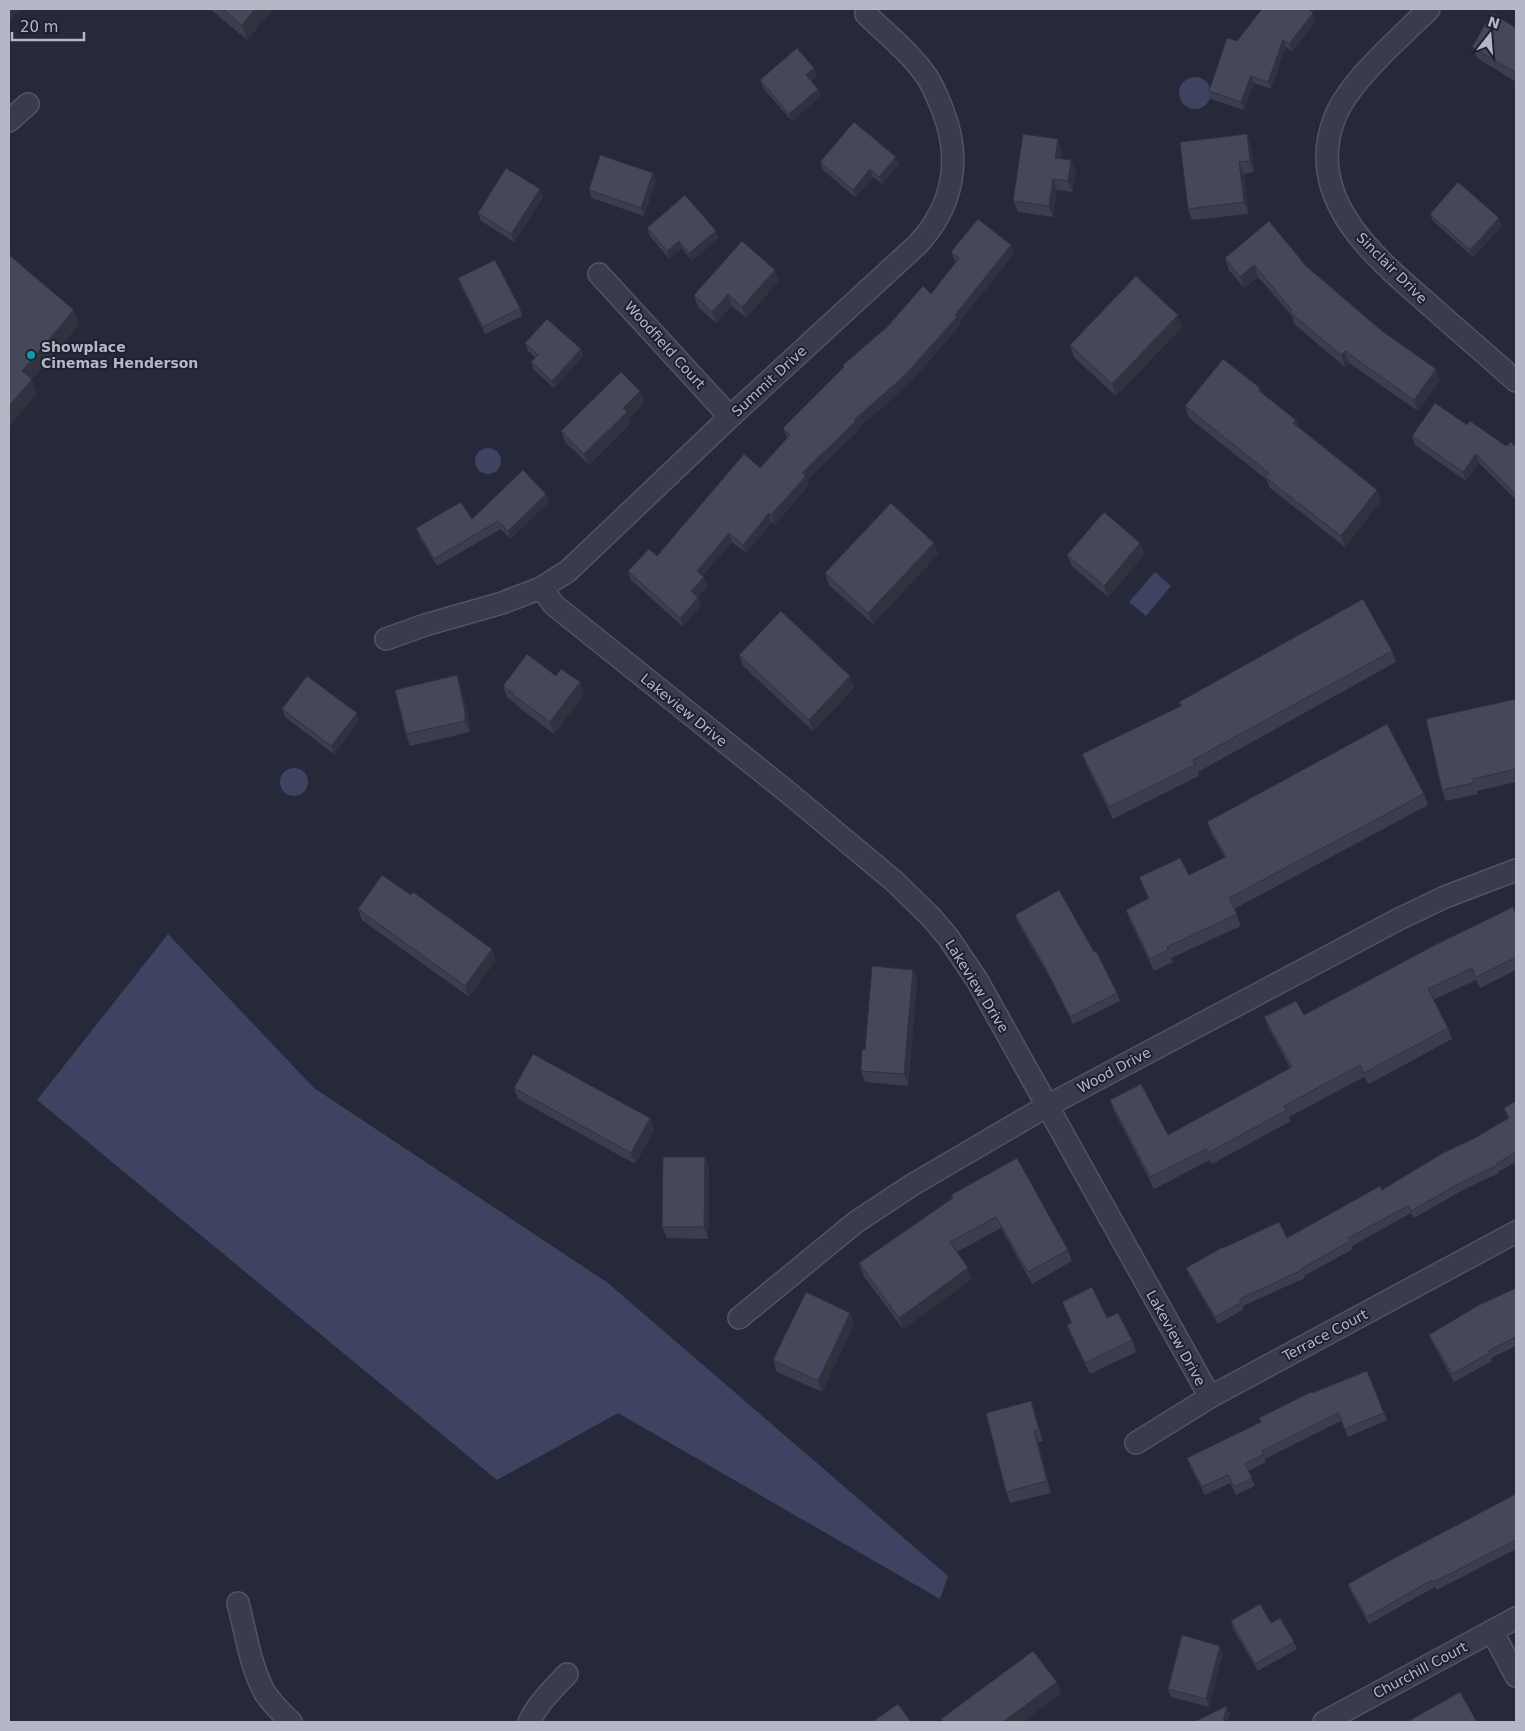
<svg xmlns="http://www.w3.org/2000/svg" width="1525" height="1731" viewBox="0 0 1525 1731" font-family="'DejaVu Sans',sans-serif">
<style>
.water{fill:#3d4361}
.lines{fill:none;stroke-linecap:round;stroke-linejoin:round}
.street-casing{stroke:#515462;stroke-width:24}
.street{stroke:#393c4a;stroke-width:21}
.wall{fill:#3b3e4e}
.shaded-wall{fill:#303240}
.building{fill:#45485b;stroke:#303240}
.culture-dot{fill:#0f9aa8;stroke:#1e212f;stroke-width:2}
.labels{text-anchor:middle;stroke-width:4;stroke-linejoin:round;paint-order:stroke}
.street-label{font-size:14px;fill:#b4b7c6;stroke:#1e212f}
.poi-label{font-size:14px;font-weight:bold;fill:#b4b7c6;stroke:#1e212f;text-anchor:start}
</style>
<rect width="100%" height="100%" fill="#25293a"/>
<g class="water">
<circle cx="1195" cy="93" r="16"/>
<circle cx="488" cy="461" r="13"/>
<polygon points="1155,572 1171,586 1146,616 1129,602"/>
<circle cx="294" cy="782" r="14"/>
<polygon points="168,934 314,1088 608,1283 948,1576 940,1599 618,1413 497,1480 37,1100"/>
</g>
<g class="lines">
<defs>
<g id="street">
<path d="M1429 9C1400 38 1350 80 1335 117 1302 200 1378 260 1433 308 1461 333 1489 357 1516 381"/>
<polyline points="9,121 28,104"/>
<polyline points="599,274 730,417"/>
<polyline points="541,588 554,605 790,794 894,881 931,917 948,937 977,980 1210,1397"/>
<path d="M386 639 425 625 502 603 541 588 568 571 730 417 918 244C953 206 962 160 943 111 938 99 934 87 927 77 911 53 886 34 866 14"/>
<polyline points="739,1318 856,1222 912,1185 1047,1106 1399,919 1445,897 1516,870"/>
<polyline points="1136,1443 1210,1397 1516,1232"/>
<path d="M238 1603C246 1633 250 1666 265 1693 272 1704 282 1713 291 1722"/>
<polyline points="1492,1631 1516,1676"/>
<path d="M529 1722C538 1703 552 1690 567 1674"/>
<polyline points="1324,1722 1516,1618"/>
</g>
</defs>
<use href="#street" class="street-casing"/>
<use href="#street" class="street"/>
</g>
<g class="wall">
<polygon points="210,9 273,9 247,40"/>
<polygon points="1262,9 1315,9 1312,12 1316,21 1292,52 1286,47 1271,89 1254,83 1244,110 1211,99 1209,91 1237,41"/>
<polygon points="1516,28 1516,82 1477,58 1472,47"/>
<polygon points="814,68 817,76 811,81 818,89 821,96 792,121 763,88 760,80"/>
<polygon points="1251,146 1254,172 1244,174 1248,214 1192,220 1188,209"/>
<polygon points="1062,151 1061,159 1076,172 1072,192 1057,190 1053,217 1018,212 1013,201"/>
<polygon points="896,157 899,164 882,184 873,177 855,197 823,170 820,162"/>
<polygon points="653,173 656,181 644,216 592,198 589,190"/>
<polygon points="543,197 514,242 481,221 478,213"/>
<polygon points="1430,214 1499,218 1502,226 1473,257 1433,221"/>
<polygon points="647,228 716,231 718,238 692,261 682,248 669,259 650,236"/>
<polygon points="1011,245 1014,254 959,322 960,325 908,385 858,428 859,430 807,480 809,485 775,524 772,522 746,553 732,542 703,576 708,586 697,597 701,606 683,627 631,580 628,571 657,556 760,468 787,438 783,428 844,368 843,365 931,294 956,262 955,261 951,252"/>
<polygon points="1225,258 1306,266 1440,380 1418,411 1349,363 1345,367 1294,324 1292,316 1258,277 1244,288 1229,270"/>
<polygon points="458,278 520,308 522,316 485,334 461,286"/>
<polygon points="779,281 746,318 732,306 716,323 698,307 694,295"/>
<polygon points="1182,327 1116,396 1074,357 1070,345"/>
<polygon points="525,343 581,349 583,356 554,388 534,370 531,362 535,357 528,351"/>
<polygon points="1260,388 1261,392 1296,420 1299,427 1377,490 1381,501 1345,547 1270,488 1266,479 1189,418 1185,406"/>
<polygon points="640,391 644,403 629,418 631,423 589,465 565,442 561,431"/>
<polygon points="1467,425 1506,446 1516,447 1516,500 1479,463 1466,481 1415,445 1412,436"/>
<polygon points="546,494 549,502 510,539 501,529 437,566 419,536 416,528 472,519"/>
<polygon points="1140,543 1145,554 1108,597 1072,566 1067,555"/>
<polygon points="938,554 873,624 829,585 825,573"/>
<polygon points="1392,651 1396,662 1198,772 1199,776 1113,819 1087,766 1082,754 1181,706 1179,702"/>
<polygon points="739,655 854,688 813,731 743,666"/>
<polygon points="457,675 461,687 470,724 470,732 410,746 406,734"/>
<polygon points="556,676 580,682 584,694 554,734 516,705 515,703 507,697 503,686"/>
<polygon points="1516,699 1516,782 1477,791 1478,794 1446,801 1442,790"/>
<polygon points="282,709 359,720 334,754 285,717"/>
<polygon points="1424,794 1428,805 1234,909 1241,926 1171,958 1173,962 1154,971 1130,921 1126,910 1148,899 1139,877 1189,875 1225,858 1211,833 1207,822"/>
<polygon points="411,895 492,949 496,960 469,997 362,920 358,909"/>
<polygon points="1516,914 1516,970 1480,988 1476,980 1433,1000 1448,1028 1452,1039 1369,1084 1364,1077 1289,1117 1291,1121 1212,1164 1210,1160 1154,1189 1114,1111 1110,1100 1168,1135 1290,1068 1269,1029 1264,1017 1304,1015"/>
<polygon points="1015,915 1117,993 1120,1001 1073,1024 1049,976 1018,923"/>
<polygon points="913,970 917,981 908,1086 865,1082 861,1071 865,1050"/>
<polygon points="514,1088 650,1118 654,1130 635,1164 518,1099"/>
<polygon points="1516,1101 1516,1162 1498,1172 1499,1173 1463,1190 1414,1218 1411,1213 1352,1246 1353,1249 1304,1276 1305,1278 1243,1306 1244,1309 1218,1324 1189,1275 1186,1268 1223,1248 1287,1238 1382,1190 1475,1138 1508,1118 1504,1108"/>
<polygon points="705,1157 709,1169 708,1239 667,1238 662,1227"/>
<polygon points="951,1195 1068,1250 1072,1261 1032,1284 1001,1228 957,1252 972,1279 903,1329 863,1275 859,1263 952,1198"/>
<polygon points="1516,1288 1516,1346 1491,1358 1492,1361 1454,1382 1432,1342 1429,1335"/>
<polygon points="1062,1302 1132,1340 1136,1352 1090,1374 1071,1336 1067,1325 1071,1323"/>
<polygon points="850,1313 854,1325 822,1392 777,1372 773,1360"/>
<polygon points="1312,1393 1384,1413 1387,1420 1348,1437 1341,1421 1265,1459 1266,1462 1248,1471 1255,1486 1236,1495 1230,1483 1205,1495 1190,1466 1187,1458 1261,1422 1259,1418"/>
<polygon points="1031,1401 1035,1413 1043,1441 1038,1442 1051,1493 1010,1503 1006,1492"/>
<polygon points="1516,1494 1516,1549 1437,1590 1435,1587 1369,1624 1351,1592 1348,1584"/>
<polygon points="1231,1621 1271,1623 1294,1642 1297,1649 1258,1671 1233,1629"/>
<polygon points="1223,1653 1209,1707 1171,1697 1168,1689"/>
</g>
<g class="shaded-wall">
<polygon points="9,9 20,9 9,22"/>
<polygon points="255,9 273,9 247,40 242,25"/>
<polygon points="1307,9 1315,9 1310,16"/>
<polygon points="1313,13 1316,21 1292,52 1289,44"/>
<polygon points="1283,40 1286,47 1271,89 1268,82"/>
<polygon points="814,68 817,76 809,82 806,75"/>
<polygon points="1251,76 1254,83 1244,110 1241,102"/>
<polygon points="818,89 821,96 792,121 789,114"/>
<polygon points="1247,134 1251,146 1254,172 1250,161"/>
<polygon points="1058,139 1062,151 1059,169 1055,158"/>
<polygon points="896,157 899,164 882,184 879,177"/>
<polygon points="1071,160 1076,172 1072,192 1068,181"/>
<polygon points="1239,162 1244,174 1248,214 1244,202"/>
<polygon points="870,169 873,177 855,197 853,190"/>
<polygon points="653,173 656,181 644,216 641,208"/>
<polygon points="1053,179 1057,190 1053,217 1049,206"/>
<polygon points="540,189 543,197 514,242 511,234"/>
<polygon points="1499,218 1502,226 1473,257 1470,250"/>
<polygon points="716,231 718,238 692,261 689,253"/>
<polygon points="679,241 682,248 669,259 667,251"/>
<polygon points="1011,245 1014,254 959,322 960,325 908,385 858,428 859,430 807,480 809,485 775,524 771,515 802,473 955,315"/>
<polygon points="1254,265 1258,277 1244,288 1240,277"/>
<polygon points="775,270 779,281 746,318 742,307"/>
<polygon points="728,294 732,306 716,323 712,312"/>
<polygon points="74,310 79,325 32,380 37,394 9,427 9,406 22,371"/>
<polygon points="1178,315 1182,327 1116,396 1112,384"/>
<polygon points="581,349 583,356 554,388 552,381"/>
<polygon points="1345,351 1349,363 1345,367 1341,355"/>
<polygon points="1436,369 1440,380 1418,411 1414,400"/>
<polygon points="640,391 644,403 629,418 631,423 589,465 584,454 623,408"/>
<polygon points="1296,420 1300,431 1293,423"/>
<polygon points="1476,454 1479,463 1466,481 1463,472"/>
<polygon points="1377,490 1381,501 1345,547 1341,536"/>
<polygon points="546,494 549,502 510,539 508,531"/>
<polygon points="769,513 772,522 746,553 743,545"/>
<polygon points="729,533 732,542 700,579 697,571"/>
<polygon points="934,543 938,554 873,624 868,613"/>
<polygon points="1140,543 1145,554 1108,597 1104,586"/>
<polygon points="704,577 708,586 695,600 691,591"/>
<polygon points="698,598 701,606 683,627 680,618"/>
<polygon points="457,675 461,687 470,724 470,732 465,721"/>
<polygon points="850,676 854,688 813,731 809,720"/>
<polygon points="580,682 584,694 554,734 550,722"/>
<polygon points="357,713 359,720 334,754 331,746"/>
<polygon points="492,949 496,960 469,997 465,986"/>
<polygon points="913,970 917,981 908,1086 904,1074"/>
<polygon points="650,1118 654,1130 635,1164 631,1153"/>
<polygon points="705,1157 709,1169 708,1239 704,1227"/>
<polygon points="968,1268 972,1279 903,1329 899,1318"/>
<polygon points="850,1313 854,1325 822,1392 818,1381"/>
<polygon points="1031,1401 1035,1413 1043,1441 1039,1430"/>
<polygon points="1034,1431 1038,1442 1051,1493 1047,1481"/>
<polygon points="1220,1646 1223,1653 1209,1707 1206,1699"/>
<polygon points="1057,1682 1061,1694 1023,1722 1003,1722"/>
<polygon points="1227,1706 1230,1714 1228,1722 1223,1722"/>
</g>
<g class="building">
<polygon points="223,9 255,9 242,25"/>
<polygon points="1262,9 1308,9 1313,13 1289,44 1283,40 1268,82 1251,76 1241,102 1209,91 1227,38 1237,41"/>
<polygon points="1492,13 1516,28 1516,73 1472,47"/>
<polygon points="797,48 814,68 806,75 818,89 789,114 760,80"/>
<polygon points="854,122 896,157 879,177 870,169 853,190 820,162"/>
<polygon points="1023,134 1058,139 1055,158 1071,160 1068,181 1053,179 1049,206 1013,201"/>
<polygon points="1247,134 1250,161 1239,162 1244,202 1188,209 1180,142"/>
<polygon points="600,155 653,173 641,208 589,190"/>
<polygon points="506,168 540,189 511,234 478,213"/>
<polygon points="1458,182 1499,218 1470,250 1430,214"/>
<polygon points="685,195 716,231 689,253 679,241 667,251 647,228"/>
<polygon points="978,219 1011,245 955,315 957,317 904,376 854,420 856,421 802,473 806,476 771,515 769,513 743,545 729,533 697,571 704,577 691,591 698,598 680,618 628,571 649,549 657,556 744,454 760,468 790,435 783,428 844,367 843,365 887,327 923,286 931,294 959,258 951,252"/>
<polygon points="1269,221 1306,266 1382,331 1436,369 1414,400 1345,351 1341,355 1290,312 1292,310 1254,265 1240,277 1225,258"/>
<polygon points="742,241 775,270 742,307 728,294 712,312 694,295"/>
<polygon points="9,255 74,310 22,371 32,379 9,406"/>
<polygon points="495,260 520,308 483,327 458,278"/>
<polygon points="1136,276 1178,315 1112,384 1070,345"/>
<polygon points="547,319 581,349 552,381 531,362 538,355 525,343"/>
<polygon points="1223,359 1260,388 1258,390 1296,420 1293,423 1377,490 1341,536 1265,477 1269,473 1185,406"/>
<polygon points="621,372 640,391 623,408 627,412 584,454 561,431"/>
<polygon points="1435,403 1467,425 1470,421 1506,446 1511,442 1516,447 1516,495 1476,454 1463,472 1412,436"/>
<polygon points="523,470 546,494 508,531 498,521 434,559 416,528 461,502 472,519"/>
<polygon points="891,503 934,543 868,613 825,573"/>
<polygon points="1104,512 1140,543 1104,586 1067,555"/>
<polygon points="1363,599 1392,651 1193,760 1195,765 1109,807 1082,754 1181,706 1179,702"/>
<polygon points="781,611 850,676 809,720 739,655"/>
<polygon points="527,654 556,676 561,669 580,682 550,722 512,694 513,693 503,686"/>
<polygon points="457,675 465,712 465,721 406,734 395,690"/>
<polygon points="307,676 357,713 331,746 282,709"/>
<polygon points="1516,699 1516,769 1473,779 1473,783 1442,790 1426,719"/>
<polygon points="1387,724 1424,794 1229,898 1237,914 1167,947 1168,950 1150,959 1126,910 1149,898 1139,877 1180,858 1189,875 1226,857 1207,822"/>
<polygon points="382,875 411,895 413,892 492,949 465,986 358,909"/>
<polygon points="1059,890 1094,952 1096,951 1117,993 1070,1017 1046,969 1015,915"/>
<polygon points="1513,907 1516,914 1516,957 1476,977 1472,968 1428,989 1448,1028 1364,1073 1360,1065 1284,1106 1287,1110 1208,1153 1206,1149 1150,1177 1110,1100 1141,1084 1168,1135 1292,1067 1264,1017 1296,1001 1304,1015 1435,945"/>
<polygon points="872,966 913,970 904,1074 861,1071 862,1049 865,1050"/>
<polygon points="533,1054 650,1118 631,1153 514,1088"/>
<polygon points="1516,1101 1516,1152 1496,1164 1496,1166 1460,1183 1411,1211 1408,1206 1348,1238 1350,1241 1301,1269 1302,1270 1240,1299 1242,1302 1215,1317 1186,1268 1223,1247 1223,1248 1279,1222 1287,1238 1380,1186 1382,1190 1443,1153 1475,1138 1509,1118 1504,1108"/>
<polygon points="663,1157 705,1157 704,1227 662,1227"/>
<polygon points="1017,1158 1068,1250 1028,1272 996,1217 950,1242 968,1268 899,1318 859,1263 953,1198 951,1195"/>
<polygon points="1092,1287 1107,1318 1118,1313 1132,1340 1085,1363 1067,1325 1072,1323 1062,1302"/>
<polygon points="1516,1288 1516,1337 1488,1351 1490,1353 1452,1374 1429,1335 1477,1306"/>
<polygon points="806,1292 850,1313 818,1381 773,1360"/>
<polygon points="1367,1371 1384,1413 1345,1429 1338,1413 1262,1451 1264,1454 1245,1464 1252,1478 1234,1487 1228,1475 1202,1487 1187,1458 1261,1422 1259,1418 1311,1392 1312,1393"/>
<polygon points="1031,1401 1039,1430 1034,1431 1047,1481 1006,1492 986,1413"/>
<polygon points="1516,1494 1516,1540 1434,1582 1432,1580 1367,1617 1348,1584 1400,1555"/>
<polygon points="1260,1604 1271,1623 1280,1618 1294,1642 1255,1664 1231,1621"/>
<polygon points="1182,1635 1220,1646 1206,1699 1168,1689"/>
<polygon points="1033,1651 1057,1682 1003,1722 944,1722 941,1719"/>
<polygon points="1460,1692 1477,1722 1407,1722"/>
<polygon points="898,1704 911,1722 872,1722"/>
<polygon points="1227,1706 1223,1722 1194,1722"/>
</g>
<circle class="culture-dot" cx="31" cy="355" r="5"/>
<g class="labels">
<g class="street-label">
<text transform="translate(1392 268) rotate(45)" y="5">Sinclair Drive</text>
<text transform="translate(665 345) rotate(48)" y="5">Woodfield Court</text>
<text transform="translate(769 381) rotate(-43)" y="5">Summit Drive</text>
<text transform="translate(684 710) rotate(39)" y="5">Lakeview Drive</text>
<text transform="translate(977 986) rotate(58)" y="5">Lakeview Drive</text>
<text transform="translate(1114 1070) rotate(-28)" y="5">Wood Drive</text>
<text transform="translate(1325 1335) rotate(-28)" y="5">Terrace Court</text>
<text transform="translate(1176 1338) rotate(61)" y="5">Lakeview Drive</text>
<text transform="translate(1420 1670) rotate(-28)" y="5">Churchill Court</text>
</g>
<g class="poi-label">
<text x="41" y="352">Showplace<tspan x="41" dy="16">Cinemas Henderson</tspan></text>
</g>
</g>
<rect width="1525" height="1731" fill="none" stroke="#b4b7c6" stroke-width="20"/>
<g transform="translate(1490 35) rotate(17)" stroke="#1e212f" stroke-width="4" paint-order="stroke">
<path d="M0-4L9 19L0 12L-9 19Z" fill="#b4b7c6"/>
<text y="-8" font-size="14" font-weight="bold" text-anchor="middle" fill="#b4b7c6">N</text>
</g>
<path d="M12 32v8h72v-8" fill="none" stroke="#b4b7c6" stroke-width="2.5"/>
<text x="20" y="32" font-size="15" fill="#b4b7c6" stroke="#1e212f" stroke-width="4" paint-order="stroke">20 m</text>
</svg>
